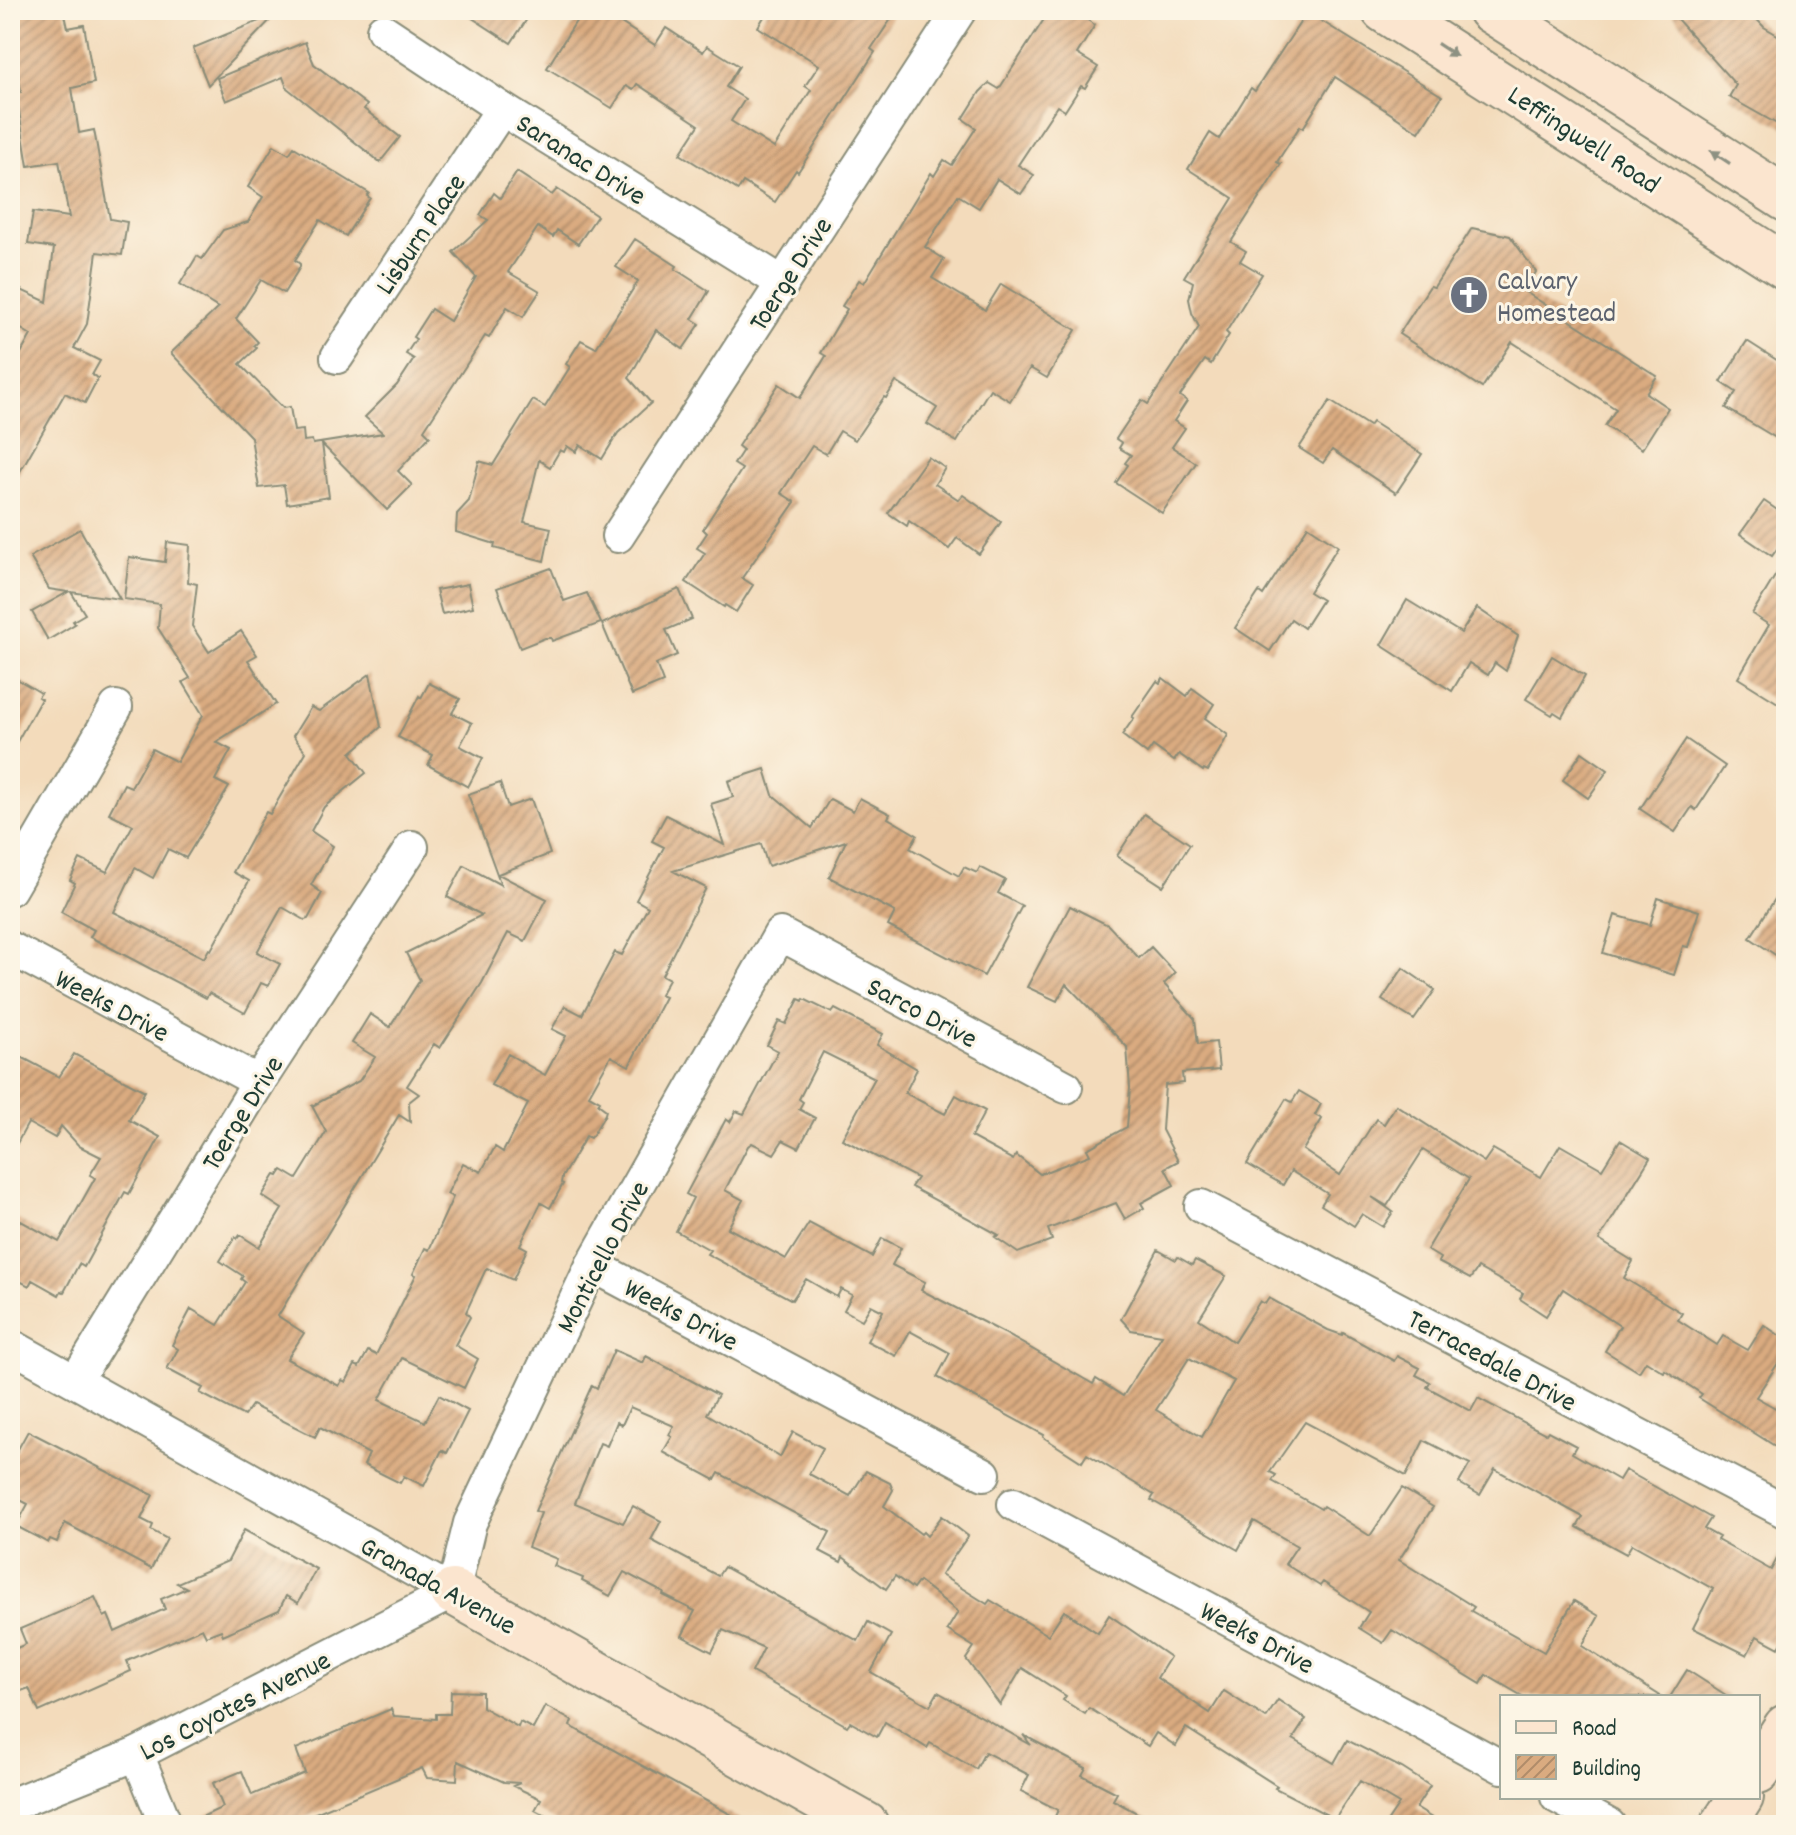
<svg xmlns="http://www.w3.org/2000/svg" width="1796" height="1835" viewBox="0 0 1796 1835" font-family="Dekko,sans-serif">
<style>
.building{fill:url(#building-hatch);fill-rule:evenodd}
.lines{fill:none;stroke-linecap:round;stroke-linejoin:round}
.street-casing{stroke:#898c78;stroke-width:36}
.secondary-casing{stroke:#898c78;stroke-width:48}
.street{stroke:#fff;stroke-width:32}
.secondary{stroke:#fbe5cf;stroke-width:44}
.oneway{fill:#8d9182}
.labels{text-anchor:middle;stroke-width:6;stroke-linejoin:round;paint-order:stroke}
.street-label{font-size:28px;fill:#1f3d34;stroke:#fcf5e5}
.worship-label{font-size:28px;fill:#5b616d;stroke:#fcf5e5;text-anchor:start}
</style>
<defs>
<pattern id="building-hatch" width="6" height="6" patternUnits="userSpaceOnUse" patternTransform="scale(2)"><rect width="6" height="6" fill="#daab80"/><path d="M-1 1l2-2M0 6l6-6M5 7l2-2" fill="none" stroke="#b08c6a"/></pattern>
</defs>
<rect width="100%" height="100%" fill="#fcf5e5"/>
<filter id="ink" filterUnits="userSpaceOnUse"><feTurbulence type="fractalNoise" baseFrequency=".0125" numOctaves="2"/><feDisplacementMap in="SourceGraphic" scale="16" xChannelSelector="R" yChannelSelector="G"/><feConvolveMatrix kernelMatrix="1 2 1 2 8 2 1 2 1" color-interpolation-filters="sRGB"/></filter>
<filter id="wash" filterUnits="userSpaceOnUse"><feTurbulence type="fractalNoise" baseFrequency=".006" numOctaves="4" result="noise"/><feDisplacementMap in="SourceGraphic" scale="32" xChannelSelector="R" yChannelSelector="G"/><feGaussianBlur stdDeviation="1.8" result="paint"/><feColorMatrix in="noise" values="0 0 0 0 0 0 0 0 0 0 0 0 0 0 0 0 0 1.4 0 .05"/><feComposite in="paint" operator="in"/></filter>
<g filter="url(#wash)">
<rect width="100%" height="100%" fill="#f3dbbb"/>
<g id="blocks">
<g class="building">
<polygon points="10,10 64,10 68,28 84,25 94,83 72,88 79,133 94,130 110,219 127,222 122,255 97,252 87,324 74,348 100,361 92,375 98,378 85,403 65,393 10,489 10,373 31,335 10,322 10,306 19,289 47,302 54,248 28,244 33,212 69,217 59,161 28,166 16,93 21,92 10,26"/>
<polygon points="460,10 533,10 511,43"/>
<polygon points="583,10 601,10 655,45 666,28 703,52 707,46 739,66 726,87 745,99 731,121 774,148 811,90 805,86 819,65 758,27 768,10 897,10 871,49 875,52 798,172 796,170 775,202 743,182 738,190 680,154 699,125 637,84 633,90 626,86 612,108 547,68"/>
<polygon points="1050,10 1072,10 1095,25 1077,54 1098,67 1085,88 1081,86 1065,111 1057,106 1018,165 1034,175 1021,194 997,179 979,208 958,195 925,247 944,259 932,278 985,310 1001,284 1076,330 1047,378 1030,368 1010,401 990,389 957,442 927,424 937,408 896,382 886,398 884,397 855,440 840,431 826,454 812,446 781,493 795,502 742,578 753,585 736,612 725,605 724,607 686,582 705,553 697,548 707,533 703,529 742,469 734,464 743,450 738,446 779,384 800,398 826,356 821,353 847,309 842,306 859,280 864,283 931,173 934,176 944,160 952,165 976,128 963,119 980,92 989,83 999,89"/>
<polygon points="1669,10 1748,10 1764,27 1786,40 1786,129 1729,97 1736,85"/>
<polygon points="1307,12 1442,96 1419,132 1335,77 1303,128 1300,126 1277,162 1281,164 1231,242 1246,251 1240,261 1262,274 1226,332 1229,335 1211,364 1205,360 1180,396 1187,401 1174,421 1185,428 1172,447 1196,463 1162,513 1116,483 1128,465 1125,463 1131,455 1119,448 1122,443 1116,439 1142,400 1148,404 1199,327 1192,313 1189,299 1193,282 1184,277 1233,198 1188,169 1210,133 1219,139 1251,88 1255,91"/>
<polygon points="276,14 208,85 193,48"/>
<polygon points="305,42 314,64 367,105 364,109 400,137 380,162 287,88 283,77 226,101 217,78"/>
<polygon points="274,145 289,154 294,147 369,193 367,196 370,198 346,236 320,220 295,260 300,264 300,267 284,293 261,280 236,319 258,342 254,346 257,348 240,364 283,408 290,407 294,431 303,430 304,441 312,440 313,444 383,433 365,417 397,385 414,359 406,354 416,339 413,337 431,309 450,321 476,277 453,252 488,220 480,215 494,193 500,198 517,172 552,195 557,189 597,216 578,244 557,230 553,237 538,227 508,272 540,291 523,317 507,307 489,338 485,336 424,430 430,436 398,471 412,485 387,510 322,444 329,497 287,504 284,485 259,488 251,437 171,353 218,308 180,284 197,256 202,259 223,230 248,222 263,197 248,187"/>
<polygon points="1472,228 1510,236 1536,272 1524,291 1657,376 1646,393 1668,408 1642,449 1605,426 1616,409 1512,342 1482,388 1399,334 1430,286 1434,287"/>
<polygon points="635,239 677,266 675,269 709,291 692,319 700,324 683,349 656,330 629,378 651,403 618,433 602,459 580,445 576,452 567,446 564,452 560,450 550,467 539,460 524,522 551,528 544,561 494,548 495,544 456,532 457,514 469,501 479,461 493,465 533,400 545,407 570,367 566,364 581,340 596,348 638,281 616,267"/>
<polygon points="1747,341 1786,366 1786,444 1726,408 1736,392 1721,382"/>
<polygon points="1330,401 1369,426 1372,422 1422,454 1396,493 1332,450 1323,463 1299,448"/>
<polygon points="928,457 945,468 935,484 959,500 963,495 1001,522 979,554 957,538 949,549 909,521 907,526 888,513"/>
<polygon points="1764,501 1786,516 1786,536 1772,556 1740,534"/>
<polygon points="1308,526 1338,546 1309,592 1322,600 1304,628 1291,619 1270,651 1235,628 1259,592 1263,595"/>
<polygon points="80,529 120,599 71,592 85,614 73,621 75,624 48,640 32,612 68,592 49,589 30,557"/>
<polygon points="167,542 190,545 188,582 197,584 192,626 209,652 241,631 257,655 248,660 276,704 216,742 231,750 215,780 229,787 186,858 168,849 153,878 135,868 114,912 204,958 209,949 211,950 249,881 233,872 266,812 270,814 306,752 293,736 311,707 319,711 370,674 381,727 351,753 366,773 324,807 311,831 333,846 311,885 322,893 308,919 305,920 282,907 257,952 280,964 268,986 261,983 245,1013 209,993 206,998 90,937 94,930 61,912 75,883 70,880 80,859 107,872 133,825 109,813 124,784 131,787 152,749 177,762 203,715 183,682 190,678 158,628 160,604 124,599 129,557 165,562"/>
<polygon points="1786,558 1786,708 1738,678 1769,625 1752,614"/>
<polygon points="551,568 564,601 587,593 601,623 552,641 551,638 545,638 520,648 497,588"/>
<polygon points="468,584 473,607 442,614 436,590"/>
<polygon points="679,589 692,619 666,630 677,655 656,664 663,682 632,695 602,624"/>
<polygon points="1407,600 1461,633 1477,608 1518,636 1506,671 1495,663 1488,675 1469,663 1452,691 1381,645"/>
<polygon points="1552,656 1585,676 1562,717 1554,712 1552,715 1526,699"/>
<polygon points="10,675 41,693 38,697 41,699 10,754"/>
<polygon points="1163,678 1187,696 1192,688 1214,704 1205,718 1228,735 1208,771 1204,769 1203,771 1179,754 1174,761 1153,746 1147,754 1122,735 1134,718 1132,717 1157,681 1160,683"/>
<polygon points="429,683 460,699 452,713 472,723 460,746 483,758 468,787 428,765 433,755 398,737 419,696 421,698"/>
<polygon points="1686,739 1725,766 1696,810 1692,807 1675,832 1640,809"/>
<polygon points="1582,752 1608,770 1588,798 1563,780"/>
<polygon points="765,769 773,795 812,828 830,799 853,811 860,798 890,814 888,818 917,835 910,848 959,876 964,867 977,873 980,867 1005,880 998,893 1022,906 984,976 888,926 895,912 829,877 846,841 768,866 761,844 673,871 706,888 662,975 669,979 660,995 665,997 629,1066 611,1056 589,1095 600,1101 598,1104 606,1110 605,1114 594,1133 590,1138 586,1136 562,1177 561,1183 563,1184 550,1208 541,1203 520,1245 527,1249 513,1280 487,1268 485,1271 466,1312 470,1317 455,1345 478,1359 464,1388 402,1358 379,1400 425,1422 439,1395 468,1411 447,1453 442,1450 424,1486 404,1476 400,1483 364,1465 369,1454 320,1427 315,1437 252,1405 244,1416 200,1393 203,1388 167,1369 178,1349 172,1345 191,1309 218,1325 245,1282 241,1279 243,1276 220,1261 235,1237 237,1239 240,1235 259,1247 282,1209 262,1196 275,1175 278,1176 282,1170 297,1179 326,1132 312,1106 359,1081 375,1057 352,1043 362,1027 370,1014 390,1027 420,980 406,953 482,915 447,897 464,865 501,885 468,794 500,783 508,807 531,799 550,854 498,874 547,899 525,941 508,933 482,983 440,1048 434,1044 407,1086 419,1094 409,1102 410,1122 399,1115 278,1316 304,1333 287,1359 339,1386 342,1380 346,1382 355,1365 359,1367 368,1351 376,1355 416,1275 413,1274 425,1248 429,1250 453,1197 447,1194 463,1163 481,1172 495,1147 503,1152 528,1104 491,1085 508,1054 545,1075 566,1036 552,1029 565,1006 582,1015 615,952 622,955 648,907 636,900 664,847 652,841 666,815 724,845 711,804 733,797 728,781"/>
<polygon points="1144,814 1190,844 1163,886 1117,856"/>
<polygon points="1786,882 1786,962 1750,938"/>
<polygon points="1658,898 1699,911 1688,947 1683,946 1674,975 1603,953 1615,915 1650,925"/>
<path d="M1070 906 1108 925 1139 958 1151 947 1175 973 1164 984 1195 1019 1198 1044 1216 1042 1219 1070 1182 1073 1183 1083 1165 1085 1162 1130 1178 1161 1165 1168 1174 1185 1141 1203 1144 1208 1125 1219 1116 1203 1048 1229 1052 1240 1018 1253 995 1237 999 1235 911 1187 917 1178 842 1139 875 1078 823 1052 799 1099 803 1102 799 1109 815 1118 799 1148 783 1140 774 1154 752 1143 748 1146 725 1190 743 1200 728 1228 786 1259 809 1223 872 1257 882 1238 901 1248 892 1265 925 1282 921 1290 1004 1333 1093 1384 1096 1379 1123 1396 1162 1335 1131 1330 1121 1319 1158 1250 1176 1260 1178 1257 1192 1265 1195 1260 1226 1276 1199 1319 1234 1342 1260 1301 1265 1304 1269 1298 1328 1330 1342 1335 1343 1333 1394 1361 1397 1356 1420 1368 1416 1375 1430 1382 1427 1387 1471 1411 1478 1398 1546 1434 1548 1431 1576 1446 1572 1453 1619 1480 1625 1470 1711 1518 1704 1529 1719 1537 1717 1540 1771 1570 1786 1542V1635L1779 1648 1757 1636 1747 1655 1693 1628 1713 1589 1632 1544 1626 1554 1577 1527 1583 1517 1495 1469 1480 1495 1459 1483 1470 1464 1424 1440 1406 1476 1305 1422 1270 1472 1276 1475 1272 1481 1321 1509 1323 1506 1370 1536 1402 1488 1433 1507 1399 1560 1474 1607 1471 1611 1544 1652 1574 1601 1599 1616 1582 1646 1662 1697H1524L1486 1675 1481 1684 1392 1630 1383 1643 1359 1628 1369 1612 1323 1582 1320 1586 1285 1564 1297 1546 1254 1521 1238 1550 1151 1500 1154 1495 1087 1454 1082 1462 1043 1437 1044 1435 937 1377 950 1353 910 1331 896 1356 867 1341 883 1311 871 1305 862 1320 844 1310 852 1295 841 1289 837 1297 806 1279 792 1300 707 1254 710 1250 676 1231 693 1198 686 1194 726 1119 730 1122 736 1111 744 1114 778 1051 767 1045 779 1021 786 1024 799 999 803 1001 804 999 832 1013 835 1009 883 1034 877 1045 917 1069 905 1093 945 1114 956 1095 985 1111 971 1137 1013 1160 1016 1155 1040 1174 1090 1155 1087 1149 1127 1127 1130 1088 1127 1047 1066 984 1057 1001 1027 987ZM1189 1358 1234 1381 1202 1437 1156 1410Z"/>
<polygon points="1403,968 1435,990 1414,1020 1382,1000"/>
<polygon points="10,1051 59,1077 74,1054 145,1091 129,1120 160,1137 129,1194 125,1192 84,1267 79,1264 64,1292 61,1291 59,1295 32,1280 29,1286 10,1276 10,1215 59,1242 95,1178 90,1175 101,1157 79,1146 61,1126 55,1138 28,1123 10,1156"/>
<polygon points="1299,1091 1321,1104 1315,1115 1322,1119 1303,1150 1340,1175 1376,1119 1384,1124 1396,1105 1484,1162 1493,1149 1541,1177 1560,1145 1602,1169 1620,1140 1650,1158 1599,1240 1633,1261 1624,1278 1682,1313 1678,1320 1717,1345 1723,1336 1748,1350 1764,1325 1786,1340 1786,1351 1756,1397 1786,1414 1786,1453 1699,1398 1702,1394 1665,1370 1664,1372 1646,1361 1639,1372 1605,1351 1620,1326 1563,1289 1546,1316 1520,1299 1523,1293 1478,1268 1470,1279 1438,1262 1440,1258 1427,1250 1469,1179 1423,1150 1387,1206 1372,1197 1393,1212 1383,1227 1362,1214 1354,1226 1321,1205 1328,1194 1291,1171 1283,1185 1247,1164 1286,1099 1292,1102"/>
<polygon points="614,1350 643,1363 646,1356 718,1395 707,1414 780,1457 793,1432 823,1448 809,1474 850,1496 866,1471 890,1483 893,1490 884,1506 921,1534 923,1532 927,1536 942,1516 968,1536 941,1575 987,1604 990,1600 1048,1635 1064,1611 1098,1633 1109,1615 1170,1657 1157,1678 1210,1713 1224,1691 1266,1718 1278,1700 1306,1719 1293,1739 1334,1763 1347,1740 1402,1768 1430,1786 1416,1808 1443,1825 1385,1825 1399,1804 1360,1781 1335,1819 1275,1788 1277,1786 1186,1728 1176,1746 1156,1733 1148,1746 1089,1708 1085,1714 1063,1700 1066,1696 1022,1668 1000,1705 966,1659 974,1647 947,1630 958,1612 919,1581 913,1589 895,1576 886,1589 843,1557 841,1562 820,1551 830,1532 719,1473 715,1480 663,1452 672,1437 669,1435 674,1426 630,1407 622,1425 617,1422 607,1446 600,1443 575,1503 623,1523 633,1506 661,1521 651,1540 718,1576 724,1567 858,1641 868,1622 891,1635 871,1672 930,1706 938,1692 1031,1745 1023,1735 1086,1768 1082,1775 1117,1793 1113,1800 1159,1825 1051,1825 1058,1810 1021,1791 1029,1775 985,1752 976,1769 930,1743 927,1748 885,1722 877,1737 850,1722 847,1726 752,1672 764,1648 723,1630 712,1652 682,1636 695,1611 663,1595 664,1593 624,1572 610,1596 582,1581 583,1578 554,1566 557,1559 528,1547 541,1513 535,1511 592,1385 597,1388"/>
<polygon points="28,1431 153,1495 141,1519 153,1525 151,1530 167,1539 151,1569 65,1523 57,1542 50,1539 48,1543 16,1526 28,1504 10,1495 10,1448 17,1451"/>
<polygon points="244,1530 316,1569 298,1603 286,1596 279,1610 223,1635 221,1630 206,1636 202,1628 127,1661 131,1671 39,1712 29,1688 16,1693 10,1676 10,1651 26,1644 20,1629 95,1597 104,1617 108,1615 115,1632 165,1609 161,1599 187,1588 177,1583 228,1561"/>
<polygon points="1687,1670 1729,1697 1670,1697"/>
<polygon points="451,1691 482,1692 482,1707 518,1727 520,1722 533,1729 545,1706 572,1721 570,1726 750,1825 563,1825 535,1810 541,1799 513,1786 520,1783 504,1782 458,1761 457,1780 427,1778 422,1768 287,1825 185,1825 223,1807 213,1783 242,1771 252,1795 305,1773 296,1749 391,1709 394,1716 436,1719 436,1714 450,1714"/>
</g>
</g>
</g>
<g filter="url(#ink)">
<use href="#blocks" fill-opacity="0" stroke="#898c78" stroke-width="2"/>
<g class="lines">
<defs>
<g id="street">
<polyline points="383,30 502,109 783,283"/>
<polyline points="337,357 502,109"/>
<polyline points="618,536 960,10"/>
<polyline points="10,889 116,707"/>
<polyline points="10,948 259,1082"/>
<polyline points="1201,1206 1786,1512"/>
<polyline points="592,1265 984,1474"/>
<polyline points="10,1345 453,1592"/>
<polyline points="76,1380 259,1082 412,847"/>
<polyline points="1014,1504 1502,1767"/>
<polyline points="453,1592 470,1523 592,1265 780,934 1066,1087"/>
<polyline points="137,1754 166,1825"/>
<polyline points="1557,1797 1609,1825"/>
<polyline points="10,1805 137,1754 453,1592"/>
</g>
<g id="secondary">
<polyline points="1384,10 1786,267"/>
<polyline points="1490,10 1786,199"/>
<polyline points="453,1592 866,1825"/>
<polyline points="1758,1771 1786,1727"/>
<polyline points="1723,1825 1741,1797"/>
</g>
</defs>
<use href="#street" class="street-casing"/>
<use href="#secondary" class="secondary-casing"/>
<use href="#street" class="street"/>
<use href="#secondary" class="secondary"/>
</g>
<defs><path id="oneway-solid" d="M-6-.8H1V-3.2L6.5 0L1 3.2V.8H-6Z" transform="scale(2)"/></defs>
<g class="oneway">
<use href="#oneway-solid" transform="translate(1447 50) rotate(33)"/>
<use href="#oneway-solid" transform="translate(1720 157) rotate(-147)"/>
</g>
</g>
<defs>
<symbol id="church-disc" viewBox="-11 -11 22 22"><circle r="9.5" fill="#6b7280" stroke="#fcf5e5"/><path d="M-1.2-6h2.4v3.5h3.3v2.4h-3.3V6h-2.4V-.1h-3.3v-2.4h3.3Z" fill="#fff"/></symbol>
</defs>
<g fill-rule="evenodd">
<use href="#church-disc" x="1447" y="273" width="44" height="44"/>
</g>
<g class="labels">
<g class="street-label">
<text transform="translate(1585 138) rotate(33)" y="10">Leffingwell Road</text>
<text transform="translate(582 158) rotate(32)" y="10">Saranac Drive</text>
<text transform="translate(419 233) rotate(-56)" y="10">Lisburn Place</text>
<text transform="translate(789 273) rotate(-57)" y="10">Toerge Drive</text>
<text transform="translate(113 1004) rotate(28)" y="10">Weeks Drive</text>
<text transform="translate(923 1011) rotate(28)" y="10">Sarco Drive</text>
<text transform="translate(241 1112) rotate(-58)" y="10">Toerge Drive</text>
<text transform="translate(601 1256) rotate(-62)" y="10">Monticello Drive</text>
<text transform="translate(682 1313) rotate(28)" y="10">Weeks Drive</text>
<text transform="translate(1493 1359) rotate(28)" y="10">Terracedale Drive</text>
<text transform="translate(439 1584) rotate(29)" y="10">Granada Avenue</text>
<text transform="translate(1258 1636) rotate(28)" y="10">Weeks Drive</text>
<text transform="translate(234 1704) rotate(-27)" y="10">Los Coyotes Avenue</text>
</g>
<g class="worship-label">
<text x="1497" y="289">Calvary<tspan x="1497" dy="32">Homestead</tspan></text>
</g>
</g>
<rect width="1796" height="1835" fill="none" stroke="#fcf5e5" stroke-width="40"/>
<rect x="1500" y="1695" width="260" height="104" fill="#fcf5e5" stroke="#a4ab9e" stroke-width="2"/>
<rect x="1516" y="1721" width="40" height="12" fill="#fbe5cf" stroke="#a4ab9e" stroke-width="2"/>
<text x="1572" y="1735" font-size="24" fill="#1f3d34">Road</text>
<rect x="1516" y="1755" width="40" height="24" fill="url(#building-hatch)" stroke="#a4ab9e" stroke-width="2"/>
<text x="1572" y="1775" font-size="24" fill="#1f3d34">Building</text>
</svg>
